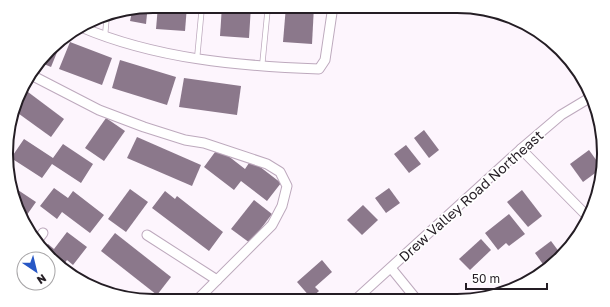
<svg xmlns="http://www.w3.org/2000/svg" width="610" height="307" viewBox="0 0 610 307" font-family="'Golos Text',sans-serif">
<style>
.building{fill:#8b788b}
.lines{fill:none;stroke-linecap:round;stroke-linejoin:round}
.service-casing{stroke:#bda9bd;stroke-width:6}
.minor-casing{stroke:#bda9bd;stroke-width:11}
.service{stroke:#fff;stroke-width:4.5}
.minor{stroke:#fff;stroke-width:9}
.labels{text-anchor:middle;stroke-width:3.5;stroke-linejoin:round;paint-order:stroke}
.street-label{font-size:14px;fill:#241d24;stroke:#fff}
.rim{fill:none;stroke:#241d24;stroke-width:2}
</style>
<rect width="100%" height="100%" fill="#fdf5fd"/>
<g class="building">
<polygon points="158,6 187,6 185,31 156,29"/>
<polygon points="222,6 251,6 249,38 220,36"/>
<polygon points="286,6 314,6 312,44 283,42"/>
<polygon points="132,12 147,14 146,24 130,21"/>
<polygon points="61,40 62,40 51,67 39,62"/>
<polygon points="70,42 112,58 102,85 59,69"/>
<polygon points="120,60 176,77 167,105 112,88"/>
<polygon points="184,78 241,86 237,115 179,107"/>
<polygon points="24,89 64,119 51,137 15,111"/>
<polygon points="106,118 125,131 104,161 85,148"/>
<polygon points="424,130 439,150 429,158 414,138"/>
<polygon points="137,137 201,165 192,186 127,158"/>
<polygon points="24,139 53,158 63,144 93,164 81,183 52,164 42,178 11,158"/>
<polygon points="406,145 421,164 409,173 394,154"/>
<polygon points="218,148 245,169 251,160 281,183 267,201 241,181 234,190 204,167"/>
<polygon points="589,150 602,168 583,182 570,164"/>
<polygon points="15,188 36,202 24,219 33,225 29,230 21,219 13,191"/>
<polygon points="54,188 68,198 73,191 104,215 90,233 62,212 57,219 40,206"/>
<polygon points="389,188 400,203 386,213 375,198"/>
<polygon points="130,189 148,202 126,232 108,219"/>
<polygon points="522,190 542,216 528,227 507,202"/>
<polygon points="165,191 175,199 177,196 223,232 209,251 152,208"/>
<polygon points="254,200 272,214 250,243 231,229"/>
<polygon points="363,205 378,220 362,235 347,220"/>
<polygon points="509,214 525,234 509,246 506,243 498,250 485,233"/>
<polygon points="67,232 87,247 73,265 67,260 62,267 49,258 43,250 48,244 54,249"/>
<polygon points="115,233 171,277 157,295 101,251"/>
<polygon points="481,239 491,250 470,270 459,259"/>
<polygon points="551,241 560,253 547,270 535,253"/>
<polygon points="322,260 332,272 315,287 319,291 311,298 297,282"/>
<polygon points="152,297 157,301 149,301"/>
</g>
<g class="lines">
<defs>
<g id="service">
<polyline points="105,36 107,14"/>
<polyline points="197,59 202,6"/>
<polyline points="262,67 268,6"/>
</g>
<g id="minor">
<path d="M81 27C156 59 239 66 319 69L325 60 333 6"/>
<polyline points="29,76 35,77 99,110 144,127 185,140 204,143 267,164 280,172 287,186 282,206 272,225 196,301"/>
<polyline points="521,149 589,218"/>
<polyline points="147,235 217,280"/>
<polyline points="37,241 43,233"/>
<polyline points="391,268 417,300"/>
<polyline points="355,300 521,149 561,115 591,97"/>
</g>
</defs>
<use href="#service" class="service-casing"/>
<use href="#minor" class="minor-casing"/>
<use href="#service" class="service"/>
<use href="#minor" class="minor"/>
</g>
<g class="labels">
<g class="street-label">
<text transform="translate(471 196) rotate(-42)" y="5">Drew Valley Road Northeast</text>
</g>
</g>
<path d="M0 0H610V307H0ZM153 13H457A140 140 0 0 1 597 153V154A140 140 0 0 1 457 294H153A140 140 0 0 1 13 154V153A140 140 0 0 1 153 13Z" fill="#fff" fill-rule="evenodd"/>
<path class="rim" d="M153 13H457A140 140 0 0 1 597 153V154A140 140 0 0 1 457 294H153A140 140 0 0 1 13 154V153A140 140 0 0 1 153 13Z"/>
<g transform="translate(36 271) rotate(145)"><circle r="19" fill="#ffffff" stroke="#a7a5a7"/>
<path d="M0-3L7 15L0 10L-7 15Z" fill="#2757c5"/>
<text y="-6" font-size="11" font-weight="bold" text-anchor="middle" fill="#241d24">N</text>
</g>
<path d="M466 283v6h81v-6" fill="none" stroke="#241d24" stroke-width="2"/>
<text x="472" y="283" font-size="12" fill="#241d24" stroke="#ffffff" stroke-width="3" paint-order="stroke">50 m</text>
</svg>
